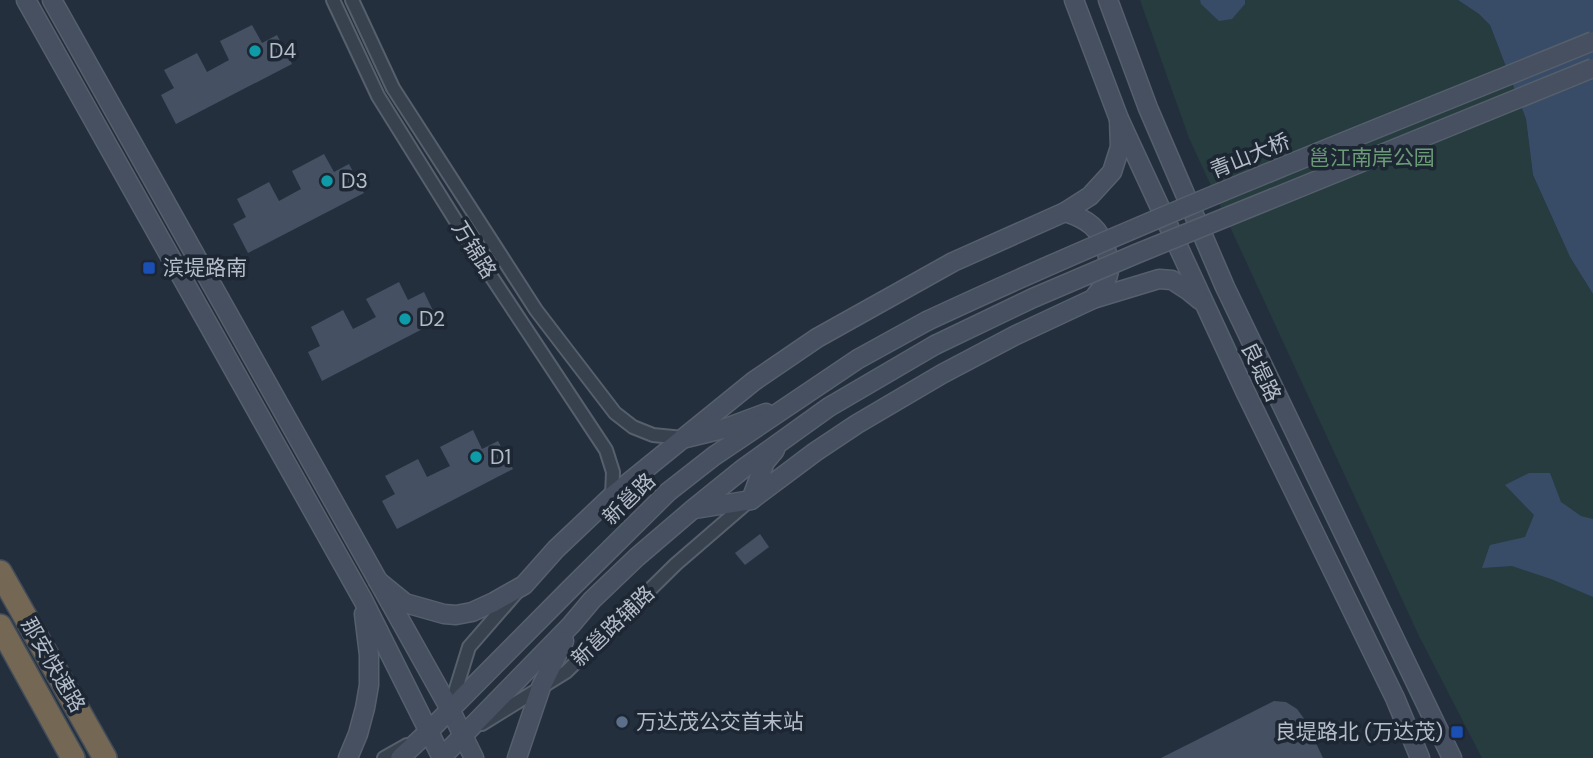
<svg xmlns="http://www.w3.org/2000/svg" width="1593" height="758" viewBox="0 0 1593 758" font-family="'DM Sans','Noto Sans SC',sans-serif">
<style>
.green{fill:#263c3f}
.water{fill:#394c67}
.building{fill:#455162}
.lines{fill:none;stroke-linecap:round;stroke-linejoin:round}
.street-casing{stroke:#565f6c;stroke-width:16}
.secondary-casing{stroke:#565f6c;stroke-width:21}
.highway-casing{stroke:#434c59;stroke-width:26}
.street{stroke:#38414e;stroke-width:12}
.secondary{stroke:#465061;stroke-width:18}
.highway{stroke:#746855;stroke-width:23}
.secondary-bridge-casing{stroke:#565f6c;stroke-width:21;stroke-linecap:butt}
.secondary-bridge{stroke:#465061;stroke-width:18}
.culture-dot{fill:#0f9aa8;stroke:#1d2633;stroke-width:2.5}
.transit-dot{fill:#1a4fb4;stroke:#1d2633;stroke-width:2.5}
.service-dot{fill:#5c6f8a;stroke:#1d2633;stroke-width:2.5}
.labels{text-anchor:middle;stroke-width:7;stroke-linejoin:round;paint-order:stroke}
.poi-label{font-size:21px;fill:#b4bcc9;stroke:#1d2633;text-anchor:start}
.street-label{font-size:21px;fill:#b4bcc9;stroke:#1d2633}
.park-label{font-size:21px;fill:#6b9a76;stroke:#1d2633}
</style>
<rect width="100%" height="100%" fill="#242f3e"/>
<polygon class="green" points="1140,0 1458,0 1479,14 1490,25 1526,119 1533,175 1570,257 1593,294 1593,758 1482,758 1419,636 1189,138"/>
<g class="water">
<polygon points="1200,0 1245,0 1245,4 1232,19 1219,21 1201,4"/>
<polygon points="1458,0 1593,0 1593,294 1570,257 1533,175 1526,119 1490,25 1479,14"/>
<polygon points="1529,473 1550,473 1561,502 1581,516 1593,519 1593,597 1551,579 1512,566 1482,568 1490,545 1525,537 1534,515 1505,485"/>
</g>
<g class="building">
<polygon points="252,25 262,43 277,35 292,64 176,124 161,95 174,88 164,70 197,53 207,72 229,60 220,41"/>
<polygon points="324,154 334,172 349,164 364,193 248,253 233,224 246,217 237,199 269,182 279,201 301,189 292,171"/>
<polygon points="399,282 408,300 424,292 438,321 322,381 308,352 320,346 311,327 343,310 353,329 363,324 376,317 366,299"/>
<polygon points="473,430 482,449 498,441 513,469 397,529 382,501 395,494 385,476 418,459 427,477 450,466 440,447"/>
<polygon points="760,534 769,547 745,565 735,553"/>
<polygon points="1274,701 1286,702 1297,709 1305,720 1323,758 1161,758"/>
</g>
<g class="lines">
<defs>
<g id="street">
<polyline points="333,0 378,96 479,258 606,450 613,472 612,496"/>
<polyline points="352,0 393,88 536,310 615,413 633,427 653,435 683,438"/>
<polyline points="451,705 469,647 516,593"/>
<polyline points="482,724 566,672 676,564 749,501"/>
<polyline points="384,758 407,745"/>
</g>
<g id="secondary">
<polyline points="26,0 363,600 442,758"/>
<polyline points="52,0 450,709 474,758"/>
<polyline points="1074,0 1119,119 1246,393 1395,698 1420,758"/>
<polyline points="1108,0 1148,108 1225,287 1452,758"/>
<path d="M1065 212C1087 219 1101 228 1107 253 1108 258 1110 265 1109 270 1108 281 1100 290 1093 299"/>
<polyline points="686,438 723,429 766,413"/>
<polyline points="751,500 765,462 775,450"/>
<polyline points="695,509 751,500 815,452 857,424 942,374 1016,335 1093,299 1159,279 1172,280 1189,291 1200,300"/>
<polyline points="378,581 405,603 444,614 456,615 472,612 494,602 524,585 556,549 612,496 754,381 817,338 953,262 1065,212 1090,196 1112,172 1120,147 1119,119"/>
<polyline points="348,758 358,734 365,708 369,685 369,655 364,614"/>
<polyline points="400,758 428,732 570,589 668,492 714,456 858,359 927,321"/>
<polyline points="441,758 571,625 592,600 637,557 692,510 744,468 829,407 935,345"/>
<polyline points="517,758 541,687 564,641"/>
</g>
<g id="highway">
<polyline points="0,572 105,758"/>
<polyline points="0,626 73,758"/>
</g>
</defs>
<use href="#street" class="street-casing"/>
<use href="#secondary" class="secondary-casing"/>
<use href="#highway" class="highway-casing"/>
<use href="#street" class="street"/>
<use href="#secondary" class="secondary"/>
<use href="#highway" class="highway"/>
<defs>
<g id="secondary-bridge">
<path d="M927 321C1145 219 1370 132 1593 41"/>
<polyline points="935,345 1033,298 1136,254 1593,68"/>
</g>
</defs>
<use href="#secondary-bridge" class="secondary-bridge-casing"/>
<use href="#secondary-bridge" class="secondary-bridge"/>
</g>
<g class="culture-dot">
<circle cx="255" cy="51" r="7"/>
<circle cx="327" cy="181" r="7"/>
<circle cx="405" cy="319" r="7"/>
<circle cx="476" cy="457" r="7"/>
</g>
<g class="transit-dot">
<rect x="142" y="261" width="14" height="14" rx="3.5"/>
<rect x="1450" y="725" width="14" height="14" rx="3.5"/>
</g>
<circle class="service-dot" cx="622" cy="722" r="7"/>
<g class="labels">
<g class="poi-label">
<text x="269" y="58">D4</text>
<text x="341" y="188">D3</text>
<text x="163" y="275">滨堤路南</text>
<text x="419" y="326">D2</text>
<text x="490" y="464">D1</text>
<text x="636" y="729">万达茂公交首末站</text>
<text x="1443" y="739" text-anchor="end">良堤路北 (万达茂)</text>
</g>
<g class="street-label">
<text transform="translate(1250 156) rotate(-22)" y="7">青山大桥</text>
<text transform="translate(474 250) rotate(58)" y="7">万锦路</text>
<text transform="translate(1261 372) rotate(64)" y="7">良堤路</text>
<text transform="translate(629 499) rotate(-44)" y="7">新邕路</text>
<text transform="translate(613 626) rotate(-44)" y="7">新邕路辅路</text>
<text transform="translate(53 665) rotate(60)" y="7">那安快速路</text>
</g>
<g class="park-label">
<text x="1372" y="165">邕江南岸公园</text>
</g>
</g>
</svg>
